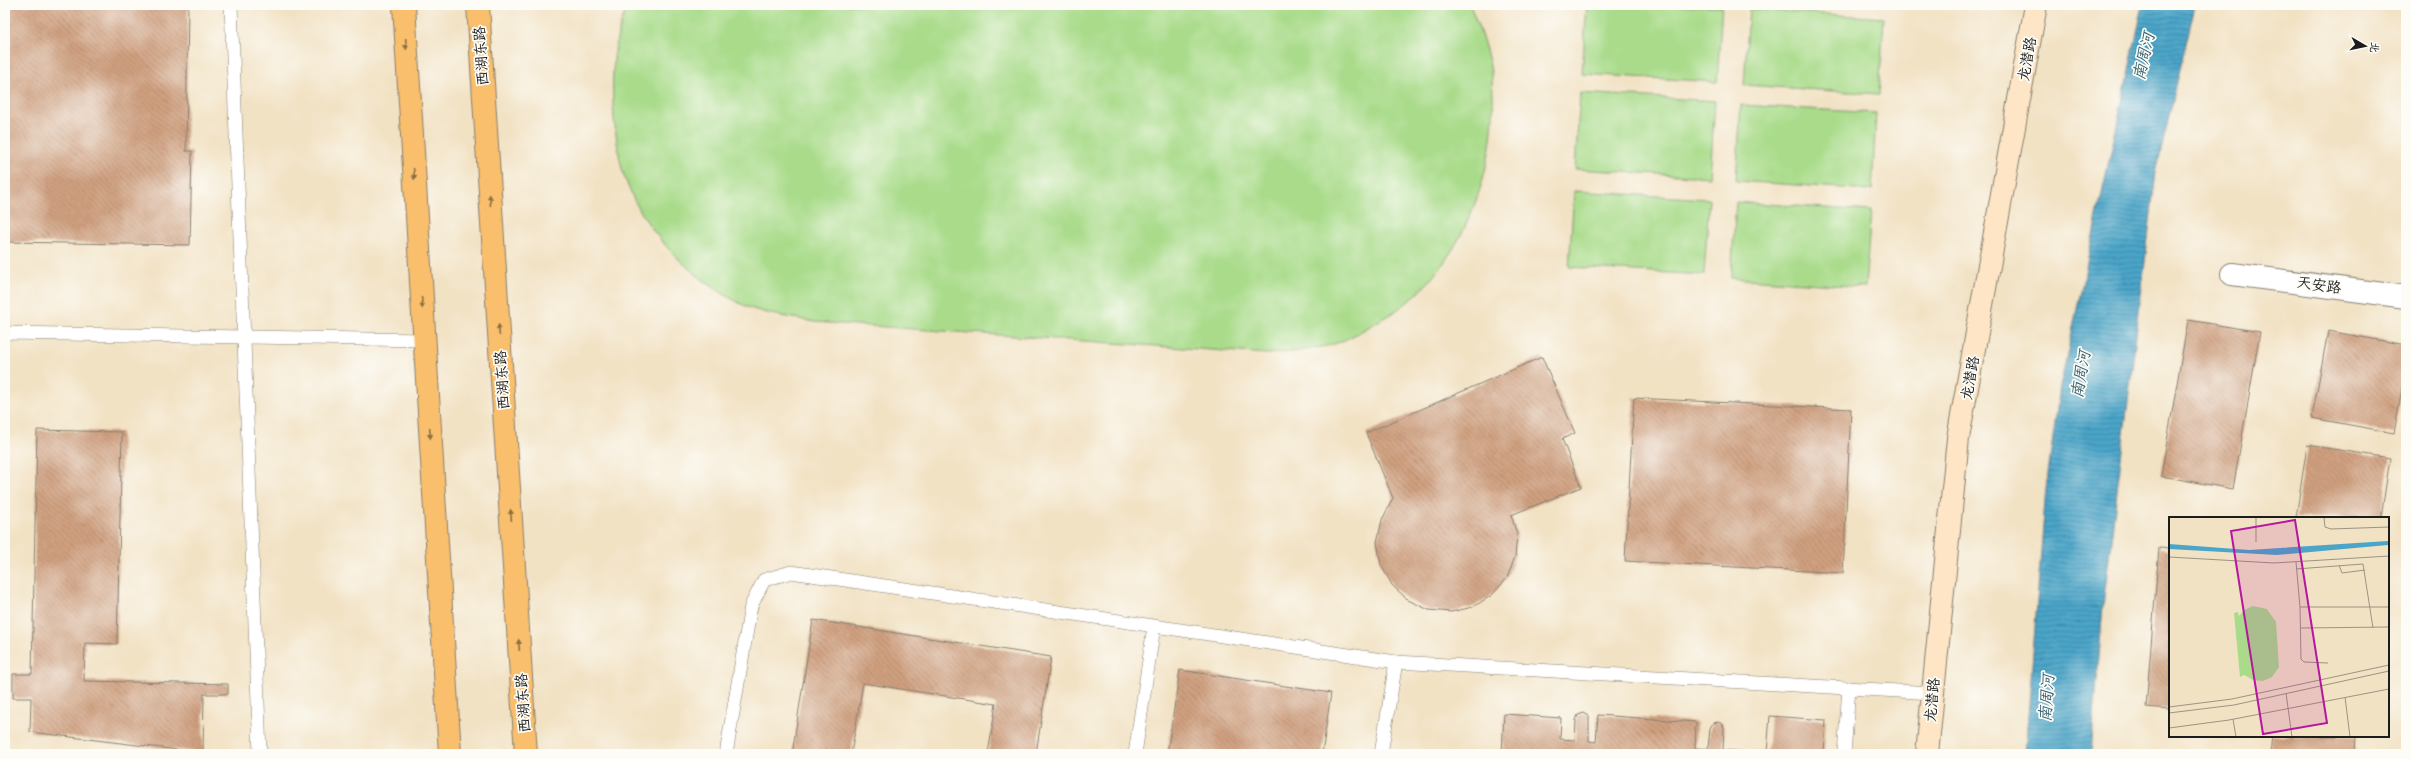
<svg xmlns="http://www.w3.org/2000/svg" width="2411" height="759" viewBox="0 0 2411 759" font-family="'Comic Neue','LXGW WenKai TC',sans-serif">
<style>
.pitch{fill:#a9db8a;stroke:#627c53}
.water{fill:url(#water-rules);stroke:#346072}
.building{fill:url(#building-back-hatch)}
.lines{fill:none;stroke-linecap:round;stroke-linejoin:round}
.lane-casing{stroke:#877f70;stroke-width:14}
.street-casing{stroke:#877f70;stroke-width:24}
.secondary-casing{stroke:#877f70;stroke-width:24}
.primary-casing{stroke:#877f70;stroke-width:24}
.lane{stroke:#fff;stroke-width:13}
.street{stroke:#fff;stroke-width:22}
.secondary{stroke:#fde5c5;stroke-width:22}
.primary{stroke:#f9bf6d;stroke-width:22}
.oneway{fill:#8a6e44}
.labels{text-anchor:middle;stroke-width:3.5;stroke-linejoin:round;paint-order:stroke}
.street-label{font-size:15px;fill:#1c1c1c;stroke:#fdfcf7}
.water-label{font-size:16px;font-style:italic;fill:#346072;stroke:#fdfcf7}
.inset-road{fill:none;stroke:#9c9381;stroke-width:1}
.view{fill:#b5179e;fill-opacity:0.15;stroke:#b5179e;stroke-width:2}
.inset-edge{fill:none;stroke:#1c1c1c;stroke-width:2}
</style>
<defs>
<pattern id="water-rules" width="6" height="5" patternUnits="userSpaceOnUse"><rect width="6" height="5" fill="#4ba5c9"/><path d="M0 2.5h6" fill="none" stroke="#3e86a2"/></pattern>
<pattern id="building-back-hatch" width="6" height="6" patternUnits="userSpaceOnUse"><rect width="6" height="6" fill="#d0a080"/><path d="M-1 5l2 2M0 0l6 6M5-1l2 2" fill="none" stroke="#a88268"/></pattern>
</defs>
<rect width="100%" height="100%" fill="#fdfcf7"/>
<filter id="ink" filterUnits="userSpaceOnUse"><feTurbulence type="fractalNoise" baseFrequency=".025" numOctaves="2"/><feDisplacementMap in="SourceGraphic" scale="8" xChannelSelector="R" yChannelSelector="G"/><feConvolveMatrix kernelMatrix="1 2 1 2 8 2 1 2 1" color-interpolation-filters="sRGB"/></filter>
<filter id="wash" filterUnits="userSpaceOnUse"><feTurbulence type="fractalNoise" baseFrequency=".012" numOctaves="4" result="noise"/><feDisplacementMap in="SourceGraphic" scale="16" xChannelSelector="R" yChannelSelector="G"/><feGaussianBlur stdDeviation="0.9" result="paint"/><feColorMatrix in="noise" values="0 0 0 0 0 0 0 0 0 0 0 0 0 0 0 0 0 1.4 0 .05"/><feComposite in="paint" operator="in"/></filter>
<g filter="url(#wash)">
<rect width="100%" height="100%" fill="#f2e2c4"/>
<g class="pitch">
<path d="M628 5H1470C1479 29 1490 55 1492 81 1500 159 1468 254 1405 304 1397 311 1386 316 1377 322 1363 330 1349 339 1334 344 1312 350 1290 352 1268 354L815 322C791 317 763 315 741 304 688 276 639 228 622 169 618 153 616 134 614 118 611 80 612 40 628 5Z"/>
<polygon points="1587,5 1722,6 1717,82 1582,74"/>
<polygon points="1749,9 1884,18 1879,94 1744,85"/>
<polygon points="1580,93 1715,101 1710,177 1575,169"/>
<polygon points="1741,105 1876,113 1872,190 1736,181"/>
<polygon points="1574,191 1709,199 1704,275 1569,267"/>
<polygon points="1736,202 1871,211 1865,287 1731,278"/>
</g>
<polygon class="water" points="2143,5 2195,5 2156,172 2103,606 2091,754 2025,754 2046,488 2060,387"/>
<g id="blocks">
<g class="building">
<polygon points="5,5 188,5 186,151 192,151 190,245 5,242"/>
<polygon points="2188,320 2260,332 2233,489 2161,476"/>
<polygon points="2328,331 2406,345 2406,366 2394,433 2312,418"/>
<polygon points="1542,357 1575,433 1562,439 1581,487 1511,515 1517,534 1515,557 1507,578 1492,595 1473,607 1451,612 1429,610 1408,600 1392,585 1381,565 1377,542 1382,520 1393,498 1366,433"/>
<polygon points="1634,398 1851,409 1843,573 1625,561"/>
<polygon points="37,430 122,432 117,644 85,643 84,681 228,684 228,694 204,694 203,753 30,732 31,698 13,698 13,674 32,674"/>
<polygon points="2307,445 2390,458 2381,518 2296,518"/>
<polygon points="2159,548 2170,549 2170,709 2146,707"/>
<polygon points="813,620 1051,657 1036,754 988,754 996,704 863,683 851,754 792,754"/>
<polygon points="1180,670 1331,693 1322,754 1167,754"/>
<polygon points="1584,713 1589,716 1589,741 1596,742 1598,715 1696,722 1695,748 1708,749 1710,728 1713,723 1718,722 1723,724 1724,729 1723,750 1767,753 1770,716 1826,720 1824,754 1502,754 1504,714 1561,718 1560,739 1575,740 1576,720 1578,715"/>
<polygon points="2272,736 2356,736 2355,754 2270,754"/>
</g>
</g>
</g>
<g filter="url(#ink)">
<use href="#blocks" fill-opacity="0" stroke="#877f70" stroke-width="1"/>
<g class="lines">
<defs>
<g id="lane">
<polyline points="231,5 260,754"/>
<polyline points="5,333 424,340"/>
<polyline points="726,754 751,606 764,580 791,572 1396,662 1933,693"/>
<polyline points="1135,754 1153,633"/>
<polyline points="1381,754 1396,662"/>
<polyline points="1844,754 1849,688"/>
</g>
<polyline id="street" points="2232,274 2406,297"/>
<polyline id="secondary" points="1927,754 1958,438 2036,5"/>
<g id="primary">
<polyline points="404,5 450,754"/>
<polyline points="478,5 526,754"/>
</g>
</defs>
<use href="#lane" class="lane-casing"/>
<use href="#street" class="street-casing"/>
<use href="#secondary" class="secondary-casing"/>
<use href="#primary" class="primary-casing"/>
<use href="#lane" class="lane"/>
<use href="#street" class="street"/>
<use href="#secondary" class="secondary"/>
<use href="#primary" class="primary"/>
</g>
<defs><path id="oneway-solid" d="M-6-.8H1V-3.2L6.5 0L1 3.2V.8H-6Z"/></defs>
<g class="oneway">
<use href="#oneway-solid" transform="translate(406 44) rotate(86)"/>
<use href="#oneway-solid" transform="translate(414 174) rotate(86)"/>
<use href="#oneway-solid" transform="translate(490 200) rotate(-94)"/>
<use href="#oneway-solid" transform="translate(422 303) rotate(86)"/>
<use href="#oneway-solid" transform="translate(499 330) rotate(-94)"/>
<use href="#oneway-solid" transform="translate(430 433) rotate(86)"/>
<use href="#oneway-solid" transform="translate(511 515) rotate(-94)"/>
<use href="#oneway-solid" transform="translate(519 645) rotate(-94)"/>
</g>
</g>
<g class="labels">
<g class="street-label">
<text transform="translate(481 56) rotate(-94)" y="5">西湖东路</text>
<text transform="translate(2027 59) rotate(-80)" y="5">龙潜路</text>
<text transform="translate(2319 285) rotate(8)" y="5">天安路</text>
<text transform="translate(1970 378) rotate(-80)" y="5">龙潜路</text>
<text transform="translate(502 380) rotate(-94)" y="5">西湖东路</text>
<text transform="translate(1932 700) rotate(-85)" y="5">龙潜路</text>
<text transform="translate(523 703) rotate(-94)" y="5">西湖东路</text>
</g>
<g class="water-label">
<text transform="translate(2143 56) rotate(-77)" y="6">南周河</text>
<text transform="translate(2080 374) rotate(-80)" y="6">南周河</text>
<text transform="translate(2046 698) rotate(-86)" y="6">南周河</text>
</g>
</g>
<g transform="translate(2169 517)">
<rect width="220" height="220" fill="#f2e2c4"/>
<path d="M84 89 98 92 107 105 110 150 103 160 94 164 84 163 75 158 71 160 65 96 69 95 70 99 75 93Z" fill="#a9db8a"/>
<path d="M219 24V28L108 38 0 32V27L80 33Z" fill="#4ba5c9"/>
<path class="inset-road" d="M87 0V25M155 0 156 10 162 12 220 10M0 40 105 46 220 39M127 45 131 90 132 142 135 145 159 146M170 48 173 56 196 53M127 52 194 47 204 111M131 90H220M132 111 220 110M117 176 123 220M176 180 181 220M0 190 63 182 220 148M0 196 65 188 220 154M64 202 67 220M0 211 60 203 220 172"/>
<path class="view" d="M126 3 158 206 94 217 62 14Z"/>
<rect width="220" height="220" class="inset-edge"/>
</g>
<rect width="2411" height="759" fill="none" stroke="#fdfcf7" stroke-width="20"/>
<g transform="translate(2365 46) rotate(99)" stroke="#fdfcf7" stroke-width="3" paint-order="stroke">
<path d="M0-3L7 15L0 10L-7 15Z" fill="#1c1c1c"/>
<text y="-6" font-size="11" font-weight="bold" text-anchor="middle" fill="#1c1c1c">北</text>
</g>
</svg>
